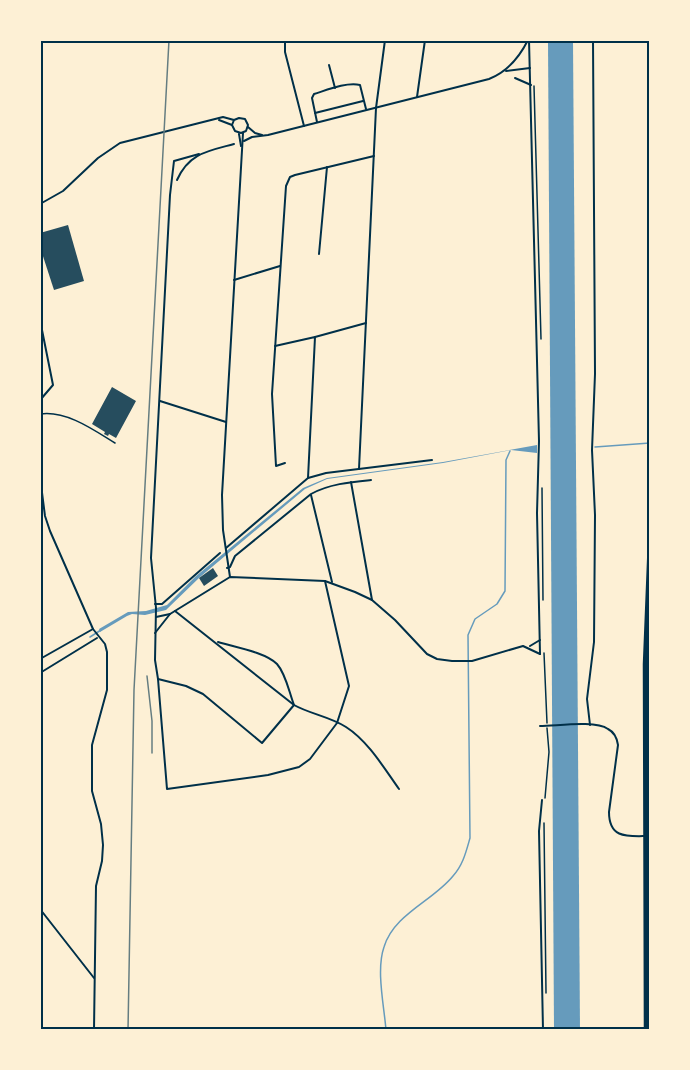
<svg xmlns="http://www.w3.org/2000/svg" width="690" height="1070" viewBox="0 0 690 1070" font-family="Overpass,sans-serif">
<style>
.water{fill:#669bbc}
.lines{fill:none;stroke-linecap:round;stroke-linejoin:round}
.stream{stroke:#669bbc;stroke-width:1.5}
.building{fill:#264d5e}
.path{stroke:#003049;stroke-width:1.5}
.service{stroke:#003049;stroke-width:1.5}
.minor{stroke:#003049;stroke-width:2}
.motorway{stroke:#003049;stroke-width:4.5}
.rail{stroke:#657d81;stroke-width:1.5}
.neatline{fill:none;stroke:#003049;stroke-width:2}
</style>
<rect width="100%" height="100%" fill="#fdf0d5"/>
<g class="water">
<polygon points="548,41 573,41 580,1030 554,1029"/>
<polygon points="537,445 537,453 511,450 443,463 327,479 305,489 200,577 166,610 145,615 132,614 127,616 100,632 99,629 128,612 146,611 167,605 196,576 303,488 327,478 443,462"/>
</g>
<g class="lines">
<g class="stream">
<polyline points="595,447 650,443"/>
<polyline points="90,637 101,630"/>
<path d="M386 1030C384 1005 376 970 384 947 394 914 433 901 453 876 463 865 466 852 470 838L468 635 475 619 497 604 505 591 506 460 510 451"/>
</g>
</g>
<g class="building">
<polygon points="68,225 84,281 54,290 40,247 40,233"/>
<polygon points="112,387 136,401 116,438 109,434 108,436 104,434 105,432 92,424"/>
<polygon points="213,568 218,576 204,586 199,578"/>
</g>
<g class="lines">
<g class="path">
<polyline points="534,86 541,339"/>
<polyline points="542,488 543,600"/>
<polyline points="544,653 547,723"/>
<polyline points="545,798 549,752 547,728"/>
<polyline points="544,823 546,993"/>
</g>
<path class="service" d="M40 414C66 410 94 430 115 443"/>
<g class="minor">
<polyline points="285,40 285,52 304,126"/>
<polyline points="529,40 539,441 537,513 540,654"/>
<polyline points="329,65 335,88"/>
<polyline points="506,71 530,68"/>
<polyline points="515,78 531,85"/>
<polyline points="417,97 425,40"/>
<polyline points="315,113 363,101"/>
<polyline points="219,120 232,125"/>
<path d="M317 122 312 98 314 94C327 90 346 82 360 85L366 109"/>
<polyline points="248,127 255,133 262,135"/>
<polyline points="239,134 241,146"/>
<path d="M244 141 252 137 268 135 489 79C507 72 519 58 528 40"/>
<polyline points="199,154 174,161 170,195 151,558 156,608 155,660 158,679 167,789 268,775 299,767 310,759 337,723 349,686 325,581"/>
<path d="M177 180C189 153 208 151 234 144"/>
<polyline points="40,204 63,191 98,158 120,143 223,117 234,120 239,118 245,119 248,125 246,131 241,133 235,131 232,125 234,120"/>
<polyline points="319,254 327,167"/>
<polyline points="234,280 280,266"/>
<polyline points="40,320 53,385 41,399 42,414"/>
<polyline points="315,337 366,323"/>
<polyline points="275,346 315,337 308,478"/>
<polyline points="160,401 226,422"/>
<polyline points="285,463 276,466 272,394 286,186 290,177 295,175 374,156"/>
<polyline points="359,469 376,108 385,40"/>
<polyline points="40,477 45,516 50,531 93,629 105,644 107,652 107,690 92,745 92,791 101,824 103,845 102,861 96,886 94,1030"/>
<polyline points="351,482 372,600"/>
<polyline points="311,495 332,582"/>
<polyline points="226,548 308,478 326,473 432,460"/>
<path d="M227 568 230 567 235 556 311 494C329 484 351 482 371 480"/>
<polyline points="230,577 223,530 222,495 243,133"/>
<polyline points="155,604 162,604 220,553"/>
<path d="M175 611 294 705C310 714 331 717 346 727 368 741 384 768 399 789"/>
<polyline points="156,617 170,614 230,577 325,581 355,592 372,600 395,620 427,654 437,659 452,661 472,661 523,646 540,654"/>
<polyline points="155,633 170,614"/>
<polyline points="530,646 540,640"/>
<polyline points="40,659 93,629"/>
<polyline points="40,673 97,638"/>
<path d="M158 679 186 686 203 694 262 743 294 705C289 692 286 674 277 664 265 652 234 647 218 642"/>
<polyline points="590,725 587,699 594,642 595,515 592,450 595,374 593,40"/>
<path d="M540 726C557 726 595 720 608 729 614 732 617 738 618 745L609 812C609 840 629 836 650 836"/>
<polyline points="542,800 539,831 543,1030"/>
<polyline points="40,909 94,978"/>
</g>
<polyline class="motorway" points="646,1030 645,664 650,539"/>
<g class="rail">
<polyline points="147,676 152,721 152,753"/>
<polyline points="128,1030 134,690 169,40"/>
</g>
</g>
<rect width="690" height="1070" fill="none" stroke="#fdf0d5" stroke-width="84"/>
<rect x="42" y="42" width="606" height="986" class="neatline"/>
</svg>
